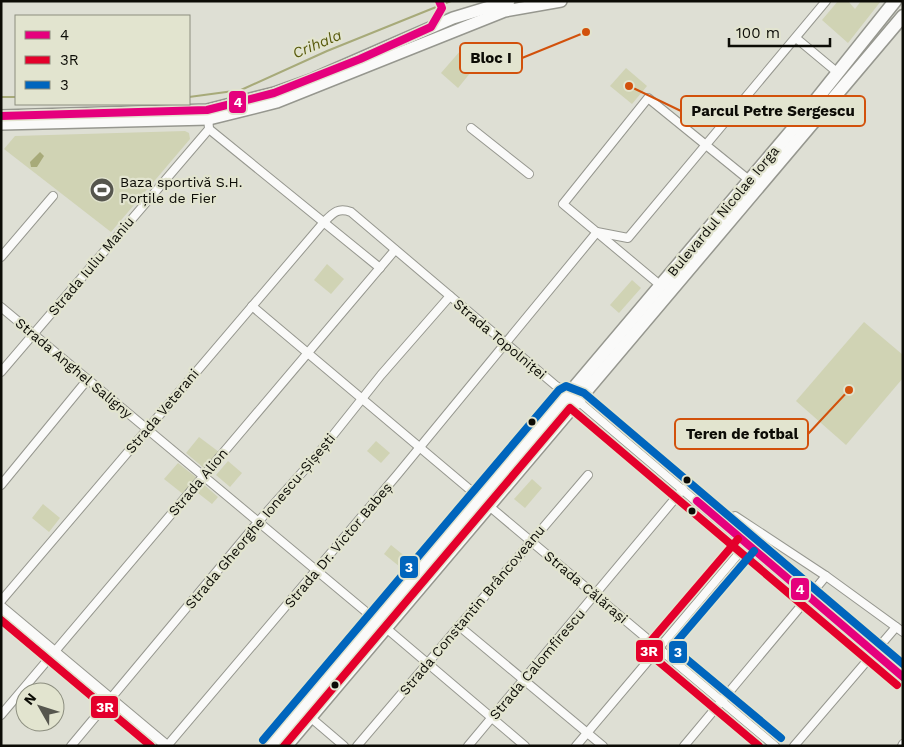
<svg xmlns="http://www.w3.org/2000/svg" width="904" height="747" viewBox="0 0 904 747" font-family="'Work Sans',sans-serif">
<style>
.green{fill:#d0d3b4}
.water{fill:#a7aa79}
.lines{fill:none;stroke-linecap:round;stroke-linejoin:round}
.stream{stroke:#a7aa79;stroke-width:2}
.minor-casing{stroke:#96978f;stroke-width:10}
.tertiary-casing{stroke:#96978f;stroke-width:12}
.secondary-casing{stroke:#96978f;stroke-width:14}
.primary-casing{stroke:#96978f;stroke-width:15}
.minor{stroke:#fafaf9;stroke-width:8}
.tertiary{stroke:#fafaf9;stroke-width:10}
.secondary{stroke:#fafaf9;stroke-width:11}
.primary{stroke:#fafaf9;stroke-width:12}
.bus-1-casing{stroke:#e2e4cf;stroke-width:11}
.bus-2-casing{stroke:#e2e4cf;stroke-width:11}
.bus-3-casing{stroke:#e2e4cf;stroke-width:11}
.bus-1{stroke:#e5007d;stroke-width:8}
.bus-2{stroke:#e4002b;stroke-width:8}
.bus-3{stroke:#0065bd;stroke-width:8}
.bus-dot{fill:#0c0c06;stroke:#e2e4cf;stroke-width:2}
.labels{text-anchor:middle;stroke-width:4.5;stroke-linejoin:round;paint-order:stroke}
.poi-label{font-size:14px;fill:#0c0c06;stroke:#e2e4cf;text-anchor:start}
.street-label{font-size:14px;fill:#0c0c06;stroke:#e2e4cf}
.water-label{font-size:15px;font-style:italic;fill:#585a0c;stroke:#e2e4cf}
.leader{fill:none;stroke:#d2510b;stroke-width:2}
.callout-dot{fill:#d2510b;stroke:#e2e4cf;stroke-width:2}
.callout{fill:#e2e4cf;stroke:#d2510b;stroke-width:2}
.callout-label{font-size:15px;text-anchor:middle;font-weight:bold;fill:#0c0c06}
.line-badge{stroke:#e2e4cf;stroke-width:2}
.badge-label{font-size:14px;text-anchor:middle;font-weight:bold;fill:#fff}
</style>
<rect width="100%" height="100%" fill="#dedfd4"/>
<g class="green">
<polygon points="838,1 848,1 855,9 861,1 881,1 848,43 822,20"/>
<polygon points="468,42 484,56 458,88 441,73"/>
<polygon points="626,68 647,86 632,104 610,86"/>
<polygon points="185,131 189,133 190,139 111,232 4,149 15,136"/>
<polygon points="327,264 344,279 331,294 314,280"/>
<polygon points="632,280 641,288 619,313 610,305"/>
<polygon points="864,322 903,355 903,378 846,445 796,401"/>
<polygon points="199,437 219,452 205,469 186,453"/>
<polygon points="376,441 390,453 381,463 367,451"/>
<polygon points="228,461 242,473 230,487 216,475"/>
<polygon points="178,463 197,478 183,494 164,479"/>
<polygon points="532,479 542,488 525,508 514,499"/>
<polygon points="201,482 218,497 212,504 194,490"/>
<polygon points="43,504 60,518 49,532 32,518"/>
<polygon points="391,545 412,562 405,571 384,554"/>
</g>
<polygon class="water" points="40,152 44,156 37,167 31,167 30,162"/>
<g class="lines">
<g class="stream">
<polyline points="1,97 16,97"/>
<polyline points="189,97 241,90 327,51 451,1"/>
</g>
<defs>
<g id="minor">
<polyline points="796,38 838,73"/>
<polyline points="471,128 529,174"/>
<polyline points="209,129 380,268"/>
<polyline points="1,257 53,196"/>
<polyline points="660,285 563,204 648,98 749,180"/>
<polyline points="252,306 481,499"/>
<polyline points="1,307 377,621"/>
<polyline points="1,372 209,129 208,116"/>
<polyline points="1,485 88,379"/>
<polyline points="489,506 775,746"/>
<polyline points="721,523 735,516 826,576 903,632"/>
<path d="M1 601 324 222C333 213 338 207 351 212L555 385 578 401 903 677"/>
<polyline points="459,626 603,746"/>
<polyline points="386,628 525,746"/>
<polyline points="1,715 395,250"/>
<polyline points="310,717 344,746"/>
<polyline points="71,746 258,522 314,459 381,375 450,296"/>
<polyline points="167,746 397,475 597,232 628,238 826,1"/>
<polyline points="357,746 588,475"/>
<polyline points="468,746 683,489"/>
<polyline points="576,746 746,545"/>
<polyline points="684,746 826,576"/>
<polyline points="794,746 896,627"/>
<polyline points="902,746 903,744"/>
</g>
<polyline id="tertiary" points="1,607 167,746"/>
<g id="secondary">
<polyline points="1,116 207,110 274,93 313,79 453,18 509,1"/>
<polyline points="1,124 209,119 277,102 505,11 561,1"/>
</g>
<g id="primary">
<polyline points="271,746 792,130 895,1"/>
<polyline points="286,746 903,16"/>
</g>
</defs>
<use href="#minor" class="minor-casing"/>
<use href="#tertiary" class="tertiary-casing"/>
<use href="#secondary" class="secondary-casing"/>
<use href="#primary" class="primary-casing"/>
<use href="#minor" class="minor"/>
<use href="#tertiary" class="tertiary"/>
<use href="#secondary" class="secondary"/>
<use href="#primary" class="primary"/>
<defs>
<g id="bus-1">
<polyline points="1,116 207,110 274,93 360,59 431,27 442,8 439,1"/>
<polyline points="697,501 903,677"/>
</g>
<g id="bus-2">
<polyline points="738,539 650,642 648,649 652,656 759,746"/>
<polyline points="1,620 151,746"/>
<polyline points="284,746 570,408 897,685"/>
</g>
<g id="bus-3">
<polyline points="754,551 672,647 781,738"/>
<polyline points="263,740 559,390 566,386 584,393 903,664"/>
</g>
</defs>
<use href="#bus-1" class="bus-1-casing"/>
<use href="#bus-2" class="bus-2-casing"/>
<use href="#bus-3" class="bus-3-casing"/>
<use href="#bus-1" class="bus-1"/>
<use href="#bus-2" class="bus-2"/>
<use href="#bus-3" class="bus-3"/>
</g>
<defs>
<symbol id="stadium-disc" viewBox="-11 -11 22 22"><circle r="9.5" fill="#56564e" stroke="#e2e4cf"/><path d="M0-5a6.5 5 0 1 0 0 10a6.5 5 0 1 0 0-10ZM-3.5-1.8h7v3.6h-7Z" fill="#fff"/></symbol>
</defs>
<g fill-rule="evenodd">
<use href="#stadium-disc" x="88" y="176" width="28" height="28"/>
</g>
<g class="bus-dot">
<circle cx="532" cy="422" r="4.5"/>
<circle cx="687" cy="480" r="4.5"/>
<circle cx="692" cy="511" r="4.5"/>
<circle cx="335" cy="685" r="4.5"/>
</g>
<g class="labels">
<g class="poi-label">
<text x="120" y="187">Baza sportivă S.H.<tspan x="120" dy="16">Porțile de Fier</tspan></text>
</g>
<g class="street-label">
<text transform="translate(723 211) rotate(-50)" y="5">Bulevardul Nicolae Iorga</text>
<text transform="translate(91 266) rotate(-50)" y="5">Strada Iuliu Maniu</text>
<text transform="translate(500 339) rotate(40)" y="5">Strada Topolniței</text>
<text transform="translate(74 368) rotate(40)" y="5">Strada Anghel Saligny</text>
<text transform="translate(162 411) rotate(-50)" y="5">Strada Veterani</text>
<text transform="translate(198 482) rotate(-50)" y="5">Strada Alion</text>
<text transform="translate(260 521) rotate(-50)" y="5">Strada Gheorghe Ionescu-Șișești</text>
<text transform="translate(338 545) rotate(-50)" y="5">Strada Dr. Victor Babeș</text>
<text transform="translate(586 587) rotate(40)" y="5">Strada Călărași</text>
<text transform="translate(472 610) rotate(-50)" y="5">Strada Constantin Brâncoveanu</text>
<text transform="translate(537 664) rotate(-50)" y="5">Strada Calomfirescu</text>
</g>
<g class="water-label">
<text transform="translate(317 44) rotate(-23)" y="5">Crihala</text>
</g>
</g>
<path class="leader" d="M586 32L522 58M629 86L681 111M849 390L808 434"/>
<g class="callout-dot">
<circle cx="586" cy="32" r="5"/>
<circle cx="629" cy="86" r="5"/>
<circle cx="849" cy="390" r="5"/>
</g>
<g class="callout">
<rect x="460" y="43" width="62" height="30" rx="5"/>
<rect x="681" y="96" width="184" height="30" rx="5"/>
<rect x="675" y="419" width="133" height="30" rx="5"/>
</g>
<g class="callout-label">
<text x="491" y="63">Bloc I</text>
<text x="773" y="116">Parcul Petre Sergescu</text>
<text x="742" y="439">Teren de fotbal</text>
</g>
<g class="line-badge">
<rect x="228" y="90" width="19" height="24" rx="5" fill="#e5007d"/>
<rect x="399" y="555" width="20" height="24" rx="5" fill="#0065bd"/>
<rect x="790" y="577" width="20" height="24" rx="5" fill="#e5007d"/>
<rect x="635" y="639" width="29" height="24" rx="5" fill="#e4002b"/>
<rect x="668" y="640" width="20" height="24" rx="5" fill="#0065bd"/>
<rect x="90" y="695" width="29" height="24" rx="5" fill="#e4002b"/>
</g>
<g class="badge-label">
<text x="238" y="107">4</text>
<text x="409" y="572">3</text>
<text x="800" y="594">4</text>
<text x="649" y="656">3R</text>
<text x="678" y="657">3</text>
<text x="105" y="712">3R</text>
</g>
<rect width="904" height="747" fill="none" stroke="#0c0c06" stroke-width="5"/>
<rect x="15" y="15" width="175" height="90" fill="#e2e4cf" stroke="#8c8e7f"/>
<rect x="25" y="31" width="25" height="8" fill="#e5007d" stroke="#8c8e7f"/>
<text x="60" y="40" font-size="15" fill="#0c0c06">4</text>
<rect x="25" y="56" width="25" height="8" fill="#e4002b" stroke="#8c8e7f"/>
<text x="60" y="65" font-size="15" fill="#0c0c06">3R</text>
<rect x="25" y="81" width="25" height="8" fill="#0065bd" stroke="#8c8e7f"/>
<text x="60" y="90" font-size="15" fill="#0c0c06">3</text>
<g transform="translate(40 707) rotate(309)"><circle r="24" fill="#e2e4cf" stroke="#8c8e7f"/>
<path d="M0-4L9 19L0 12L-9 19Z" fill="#56564e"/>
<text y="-8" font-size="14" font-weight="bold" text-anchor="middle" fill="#0c0c06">N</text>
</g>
<path d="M729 38v8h101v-8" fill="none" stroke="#0c0c06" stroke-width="2.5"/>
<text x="736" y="38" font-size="15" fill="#0c0c06" stroke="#e2e4cf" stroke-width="4" paint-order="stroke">100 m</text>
</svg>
